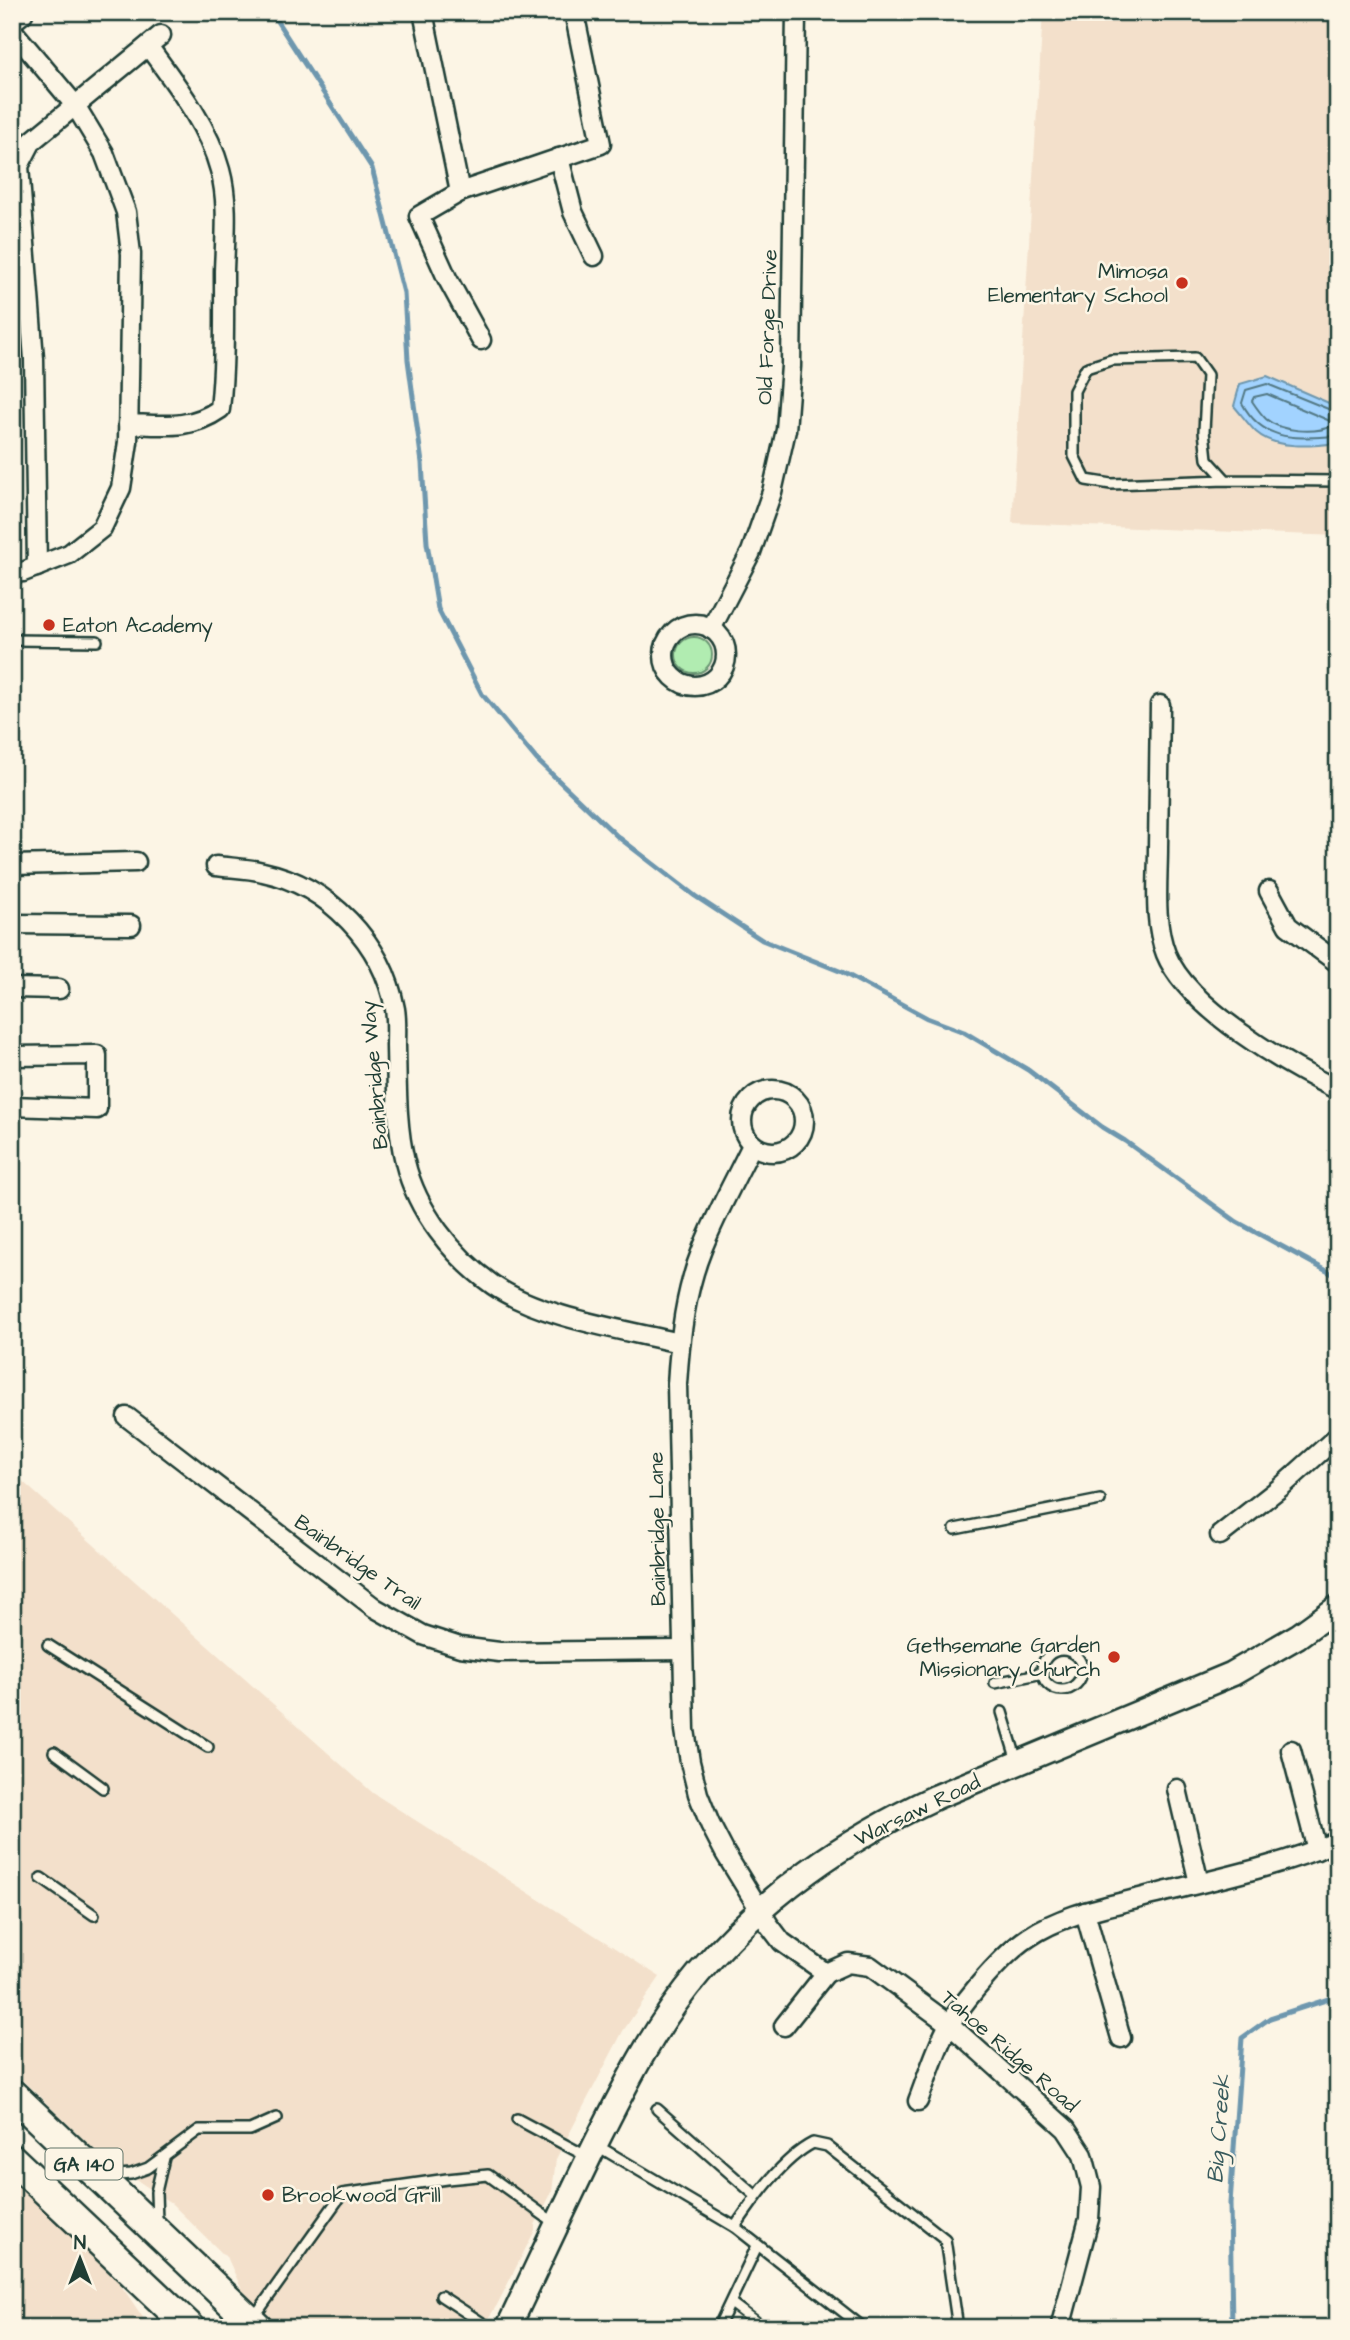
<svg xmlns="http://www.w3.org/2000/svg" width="1350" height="2340" viewBox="0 0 1350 2340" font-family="'Architects Daughter',sans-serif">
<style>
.built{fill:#f3e0cb}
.green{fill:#b1ecb1;stroke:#689472;stroke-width:2}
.water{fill:#a2d3ff;stroke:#6e97ae;stroke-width:2}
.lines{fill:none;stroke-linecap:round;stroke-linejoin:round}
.shore{stroke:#537985;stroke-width:2}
.stream{stroke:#6e97ae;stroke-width:5}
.service-casing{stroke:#1f3d34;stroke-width:14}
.minor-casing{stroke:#1f3d34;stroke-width:23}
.tertiary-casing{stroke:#1f3d34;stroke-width:28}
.primary-casing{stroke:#1f3d34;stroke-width:33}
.service{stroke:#fcf5e5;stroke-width:9}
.minor{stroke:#fcf5e5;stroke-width:18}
.tertiary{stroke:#fcf5e5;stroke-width:23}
.primary{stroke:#fcf5e5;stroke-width:28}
.poi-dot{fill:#c8321e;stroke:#fcf5e5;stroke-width:2.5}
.labels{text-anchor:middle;stroke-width:5;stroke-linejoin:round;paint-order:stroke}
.shield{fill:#fcf5e5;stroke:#617469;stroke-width:2}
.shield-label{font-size:19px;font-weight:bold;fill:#1f3d34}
.poi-label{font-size:21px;fill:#1f3d34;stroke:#fcf5e5;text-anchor:end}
.street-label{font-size:21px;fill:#1f3d34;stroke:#fcf5e5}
.water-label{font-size:23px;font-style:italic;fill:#395b5d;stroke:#fcf5e5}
</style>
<rect width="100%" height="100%" fill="#fcf5e5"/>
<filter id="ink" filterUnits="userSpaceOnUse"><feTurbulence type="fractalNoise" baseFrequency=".0143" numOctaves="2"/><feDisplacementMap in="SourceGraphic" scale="14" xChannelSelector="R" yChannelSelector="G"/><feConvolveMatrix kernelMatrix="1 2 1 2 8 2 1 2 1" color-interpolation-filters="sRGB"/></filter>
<g filter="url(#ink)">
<g class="built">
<polygon points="1043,12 1338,12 1338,536 1012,523"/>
<polygon points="12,1472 373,1793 660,1977 623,2031 556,2159 552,2192 535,2225 535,2230 497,2305 482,2328 281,2328 242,2290 228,2259 171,2203 101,2156 12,2070"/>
<polygon points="12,2181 118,2281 144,2319 153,2328 12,2328"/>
</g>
<circle class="green" cx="694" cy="655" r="18"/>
<path class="water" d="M1267 376 1338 407V443C1313 446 1276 450 1256 432 1248 424 1241 414 1234 406L1240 384Z"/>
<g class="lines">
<g class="shore">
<path d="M1267 394 1330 421 1332 426C1315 434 1281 432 1266 419 1261 414 1256 407 1252 401L1254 397Z"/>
<path d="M1338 413 1267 384 1246 390 1242 403C1264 444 1298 438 1338 436"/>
</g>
<g class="stream">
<polyline points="271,12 372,168 404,293 408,360 422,463 427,543 438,609 482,694 537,760 617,836 695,896 762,940 842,972 927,1018 964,1032 1028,1070 1102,1127 1125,1141 1237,1222 1338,1277"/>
<polyline points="1232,2328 1230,2203 1242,2038 1270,2018 1338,1996"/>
</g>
<defs>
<g id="service">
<polyline points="1226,480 1207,459 1204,431 1207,375 1195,358 1111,360 1086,368 1074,391 1074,456 1086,480 1111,484 1226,480 1338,481"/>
<polyline points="12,640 97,641"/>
<polyline points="955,1529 1100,1500"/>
<polyline points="48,1645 208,1747"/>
<circle cx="1062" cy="1670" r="20"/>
<polyline points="995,1683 1043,1673"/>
<polyline points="1002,1712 1017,1761"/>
<polyline points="54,1752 103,1788"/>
<polyline points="41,1878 94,1915"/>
<polyline points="657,2109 756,2196"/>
<polyline points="517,2119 588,2157"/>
<polyline points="596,2145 735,2227 860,2325 857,2328"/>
<polyline points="106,2176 131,2174 148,2168 199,2130 250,2130 277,2118"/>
<polyline points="157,2222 156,2192 164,2158"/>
<path d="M735 2227C754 2199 782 2159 813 2143L827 2146 945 2239 958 2328"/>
<polyline points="441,2296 490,2328"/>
<polyline points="731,2303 764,2328"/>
<polyline points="252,2320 342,2194 447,2179 488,2175 556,2224"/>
<polyline points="718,2328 757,2246"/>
</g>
<g id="minor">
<polyline points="423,12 460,192"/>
<polyline points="12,30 75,105 104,153 126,212 131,254 128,442 121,488 102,528 69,554 23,572 12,573"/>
<polyline points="559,158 573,212 594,256"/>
<polyline points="481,340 447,278 419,216 460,192 601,144 574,12"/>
<path d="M128 424C163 425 190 430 220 409 225 363 224 317 224 271 225 238 229 202 220 170 208 125 175 83 148 46"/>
<polyline points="37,567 34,359 19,166 32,141 161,35"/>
<circle cx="695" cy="655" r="31"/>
<polyline points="711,629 751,552 772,492 786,430 791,366 796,12"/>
<path d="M1160 705C1159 752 1159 800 1158 848 1158 882 1153 921 1166 954 1188 1008 1286 1065 1338 1090"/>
<polyline points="12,865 136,862"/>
<path d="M216 866C231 868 248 868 263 872 329 886 383 943 395 1009 397 1021 396 1034 396 1046 397 1085 396 1125 405 1162 417 1211 452 1256 493 1285 541 1318 622 1329 679 1343"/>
<polyline points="1269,891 1288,926 1338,963"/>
<polyline points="12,924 131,925"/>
<polyline points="12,988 59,989"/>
<polyline points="12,1056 97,1055 97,1109 12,1106"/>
<circle cx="773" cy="1121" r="31"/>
<path d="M752 1145C736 1178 717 1212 703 1247 685 1291 680 1337 677 1384L685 1730 690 1762 698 1794 710 1824 725 1853 769 1925 782 1942 826 1973 848 1963 870 1966 949 2024 1066 2129 1083 2155 1091 2187 1089 2219 1060 2328"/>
<polyline points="127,1417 375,1608 423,1635 460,1647 499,1652 682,1650"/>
<polyline points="1220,1535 1281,1487 1338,1436"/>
<polyline points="1291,1750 1317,1850"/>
<polyline points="1177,1789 1199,1883"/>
<polyline points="1085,1912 1121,2038"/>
<polyline points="784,2026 826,1973"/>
<path d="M918 2101C927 2078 938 2042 950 2023 968 1996 1003 1954 1029 1937 1063 1914 1105 1907 1144 1897 1207 1881 1279 1867 1338 1841"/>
</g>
<g id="tertiary">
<polyline points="12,19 21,12"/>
<path d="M508 2328C537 2267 565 2206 595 2145 625 2085 655 2025 699 1973 765 1895 844 1840 936 1797L1232 1674 1298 1636 1338 1607"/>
</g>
<g id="primary">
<polyline points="12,2094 258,2328"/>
<polyline points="12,2159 191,2328"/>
</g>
</defs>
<use href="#service" class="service-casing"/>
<use href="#minor" class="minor-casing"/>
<use href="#tertiary" class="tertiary-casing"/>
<use href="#primary" class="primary-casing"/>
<use href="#service" class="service"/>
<use href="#minor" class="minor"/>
<use href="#tertiary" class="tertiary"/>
<use href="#primary" class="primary"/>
</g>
</g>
<g class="poi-dot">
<circle cx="1182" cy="283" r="7"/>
<circle cx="49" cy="625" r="7"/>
<circle cx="1114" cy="1657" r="7"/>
<circle cx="268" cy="2195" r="7"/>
</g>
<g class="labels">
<rect class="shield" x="45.5" y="2148.5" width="77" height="31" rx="5"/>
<g class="shield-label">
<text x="84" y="2171">GA 140</text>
</g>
<g class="poi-label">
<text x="1168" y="278">Mimosa<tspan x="1168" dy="24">Elementary School</tspan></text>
<text x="63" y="632" text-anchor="start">Eaton Academy</text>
<text x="1100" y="1652">Gethsemane Garden<tspan x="1100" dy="24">Missionary Church</tspan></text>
<text x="282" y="2202" text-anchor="start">Brookwood Grill</text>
</g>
<g class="street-label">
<text transform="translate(767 327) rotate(-88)" y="7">Old Forge Drive</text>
<text transform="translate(374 1075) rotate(-95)" y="7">Bainbridge Way</text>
<text transform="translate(657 1529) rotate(-91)" y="7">Bainbridge Lane</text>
<text transform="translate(358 1562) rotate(35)" y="7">Bainbridge Trail</text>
<text transform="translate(917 1810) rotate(-26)" y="7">Warsaw Road</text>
<text transform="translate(1010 2051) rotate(41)" y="7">Tahoe Ridge Road</text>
</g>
<g class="water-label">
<text transform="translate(1218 2129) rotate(-86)" y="8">Big Creek</text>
</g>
</g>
<rect width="1350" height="2340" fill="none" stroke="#fcf5e5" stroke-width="42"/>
<rect x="21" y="21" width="1308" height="2298" fill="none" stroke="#1f3d34" stroke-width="2.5" filter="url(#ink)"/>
<g transform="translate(80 2259)" stroke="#fcf5e5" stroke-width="5" paint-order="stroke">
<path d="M0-5L12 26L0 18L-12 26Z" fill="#1f3d34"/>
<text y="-10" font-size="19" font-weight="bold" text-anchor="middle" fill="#1f3d34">N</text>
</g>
</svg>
